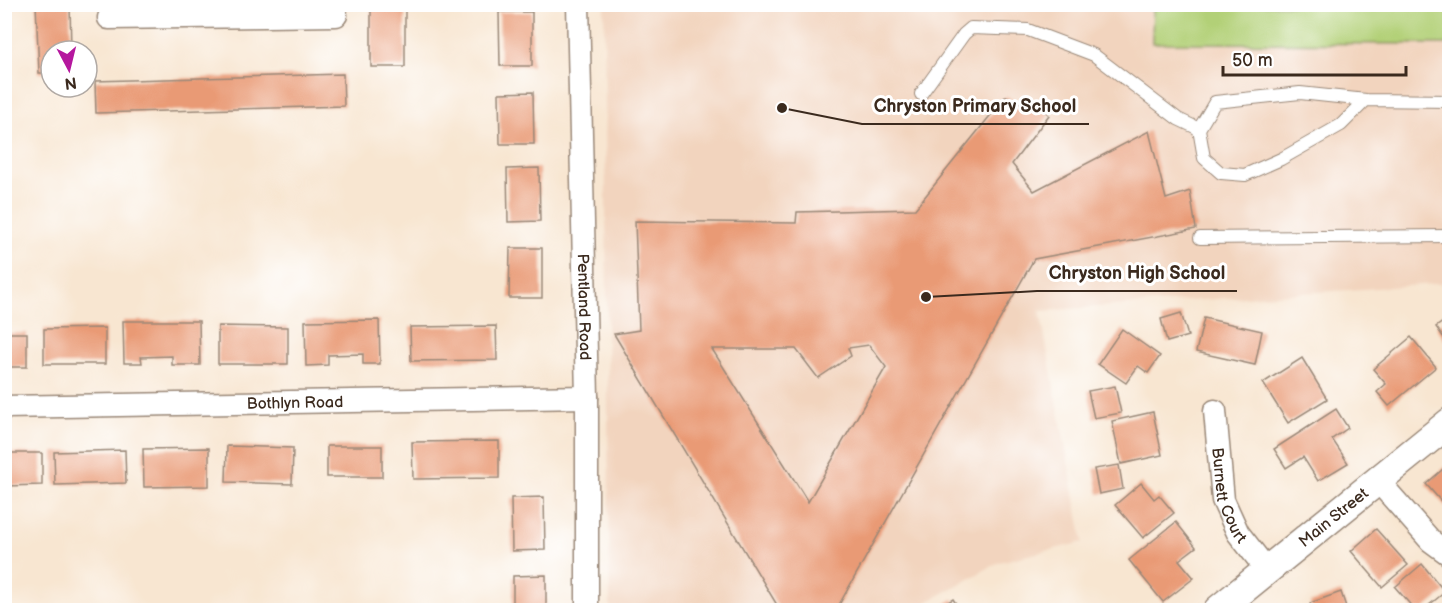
<svg xmlns="http://www.w3.org/2000/svg" width="1454" height="615" viewBox="0 0 1454 615" font-family="'Balsamiq Sans',sans-serif">
<style>
.built{fill:#f2d4be}
.grass{fill:#b2d077;stroke:#767d4a;stroke-width:1.5}
.building{fill:#e99a74;fill-rule:evenodd}
.lines{fill:none;stroke-linecap:round;stroke-linejoin:round}
.service-casing{stroke:#9a8878;stroke-width:14}
.minor-casing{stroke:#9a8878;stroke-width:25}
.tertiary-casing{stroke:#9a8878;stroke-width:31}
.service{stroke:#fff;stroke-width:12}
.minor{stroke:#fff;stroke-width:22}
.tertiary{stroke:#fff;stroke-width:28}
.labels{text-anchor:middle;stroke-width:6;stroke-linejoin:round;paint-order:stroke}
.street-label{font-size:16px;fill:#3b2a1e;stroke:#fff}
.leader{fill:none;stroke:#3b2a1e;stroke-width:2}
.callout-dot{fill:#3b2a1e;stroke:#fff;stroke-width:2}
.callout-label{font-size:18px;text-anchor:middle;font-weight:bold;fill:#3b2a1e;stroke:#fff;stroke-width:6;stroke-linejoin:round;paint-order:stroke}
</style>
<rect width="100%" height="100%" fill="#fff"/>
<filter id="ink" filterUnits="userSpaceOnUse"><feTurbulence type="fractalNoise" baseFrequency=".0167" numOctaves="2"/><feDisplacementMap in="SourceGraphic" scale="12" xChannelSelector="R" yChannelSelector="G"/><feConvolveMatrix kernelMatrix="1 2 1 2 8 2 1 2 1" color-interpolation-filters="sRGB"/></filter>
<filter id="wash" filterUnits="userSpaceOnUse"><feTurbulence type="fractalNoise" baseFrequency=".008" numOctaves="4" result="noise"/><feDisplacementMap in="SourceGraphic" scale="24" xChannelSelector="R" yChannelSelector="G"/><feGaussianBlur stdDeviation="1.35" result="paint"/><feColorMatrix in="noise" values="0 0 0 0 0 0 0 0 0 0 0 0 0 0 0 0 0 1.4 0 .05"/><feComposite in="paint" operator="in"/></filter>
<g filter="url(#wash)">
<rect width="100%" height="100%" fill="#f8e6d1"/>
<polygon class="built" points="604,5 1449,5 1449,283 1040,311 1083,542 999,562 913,610 610,610"/>
<polygon class="grass" points="1153,5 1449,5 1449,44 1152,43"/>
<g id="blocks">
<g class="building">
<polygon points="36,4 70,4 71,51 51,51 51,73 39,73"/>
<rect x="371" y="4" width="34" height="63"/>
<polygon points="499,12 532,12 532,66 500,66"/>
<polygon points="343,74 344,106 96,113 95,81"/>
<polygon points="533,92 534,144 500,144 499,93"/>
<path d="M1006 96 1029 108 1035 102 1049 115 1012 164 1034 191 1149 131 1166 199 1190 191 1196 229 1034 259 836 610H780L614 334 639 330 635 221 796 223 797 212 915 209ZM869 345 886 367 808 502 712 349H796L818 378 851 356 848 348Z"/>
<polygon points="539,168 540,221 508,222 507,169"/>
<polygon points="510,248 542,248 542,298 509,298"/>
<polygon points="1181,313 1188,336 1167,342 1161,319"/>
<polygon points="1450,317 1450,346 1436,327"/>
<polygon points="1204,318 1262,331 1255,365 1196,352"/>
<polygon points="379,320 380,364 363,364 363,354 328,355 328,365 306,366 305,321"/>
<polygon points="123,321 199,321 200,365 172,365 172,356 141,357 142,363 124,363"/>
<polygon points="218,326 288,327 288,364 218,364"/>
<polygon points="496,326 497,360 411,361 410,327"/>
<polygon points="105,328 105,364 44,364 44,329"/>
<polygon points="1122,329 1160,356 1148,373 1138,366 1126,383 1098,364"/>
<rect x="4" y="333" width="23" height="34"/>
<polygon points="1411,337 1436,367 1389,406 1377,392 1386,384 1373,369"/>
<polygon points="1302,358 1327,399 1288,423 1263,383"/>
<polygon points="1115,386 1121,413 1094,418 1088,391"/>
<polygon points="1336,409 1348,428 1332,439 1348,463 1318,481 1303,457 1286,468 1274,449"/>
<polygon points="1153,412 1162,455 1121,464 1112,421"/>
<polygon points="499,441 499,478 413,479 412,442"/>
<polygon points="227,446 293,448 292,484 226,482"/>
<rect x="327" y="446" width="55" height="31"/>
<polygon points="209,448 209,486 144,487 143,449"/>
<polygon points="125,450 126,483 55,485 54,452"/>
<polygon points="4,453 42,453 42,485 4,486"/>
<polygon points="1450,463 1450,506 1447,508 1426,484"/>
<polygon points="1119,465 1123,489 1099,494 1094,469"/>
<polygon points="1141,483 1154,499 1159,495 1174,513 1143,538 1115,505"/>
<polygon points="544,497 545,550 512,551 511,498"/>
<polygon points="1176,522 1196,547 1179,560 1194,578 1163,602 1129,560"/>
<polygon points="1376,529 1408,565 1382,587 1351,551"/>
<polygon points="1422,564 1445,592 1423,610 1415,610 1395,587"/>
<polygon points="546,575 546,610 513,610 513,576"/>
<polygon points="1341,592 1347,610 1312,610 1310,603"/>
<polygon points="953,599 960,610 935,610"/>
</g>
</g>
</g>
<g filter="url(#ink)">
<use href="#blocks" fill-opacity="0" stroke="#9a8878" stroke-width="1.5"/>
<g class="lines">
<defs>
<g id="service">
<polyline points="921,94 964,34 971,28 1028,30 1094,55 1178,119 1199,129"/>
<polyline points="1366,100 1341,125 1281,159 1245,175 1221,173 1204,158 1199,129 1215,102 1300,93 1366,100 1450,101"/>
<polyline points="1200,238 1450,236"/>
</g>
<g id="minor">
<path id="s1" d="M578 4 587 397V610"/>
<polyline points="109,18 336,15"/>
<path id="s2" d="M4 407 587 397"/>
<path id="s3" d="M1215 411 1223 500 1238 533 1267 570"/>
<polyline points="1379,482 1431,541 1450,555"/>
</g>
<g id="tertiary">
<path id="s4" d="M1218 610 1450 422"/>
</g>
</defs>
<use href="#service" class="service-casing"/>
<use href="#minor" class="minor-casing"/>
<use href="#tertiary" class="tertiary-casing"/>
<use href="#service" class="service"/>
<use href="#minor" class="minor"/>
<use href="#tertiary" class="tertiary"/>
</g>
</g>
<g class="labels">
<g class="street-label">
<text dy="6" stroke="none"><textPath href="#s1" startOffset="303">Pentland Road</textPath></text>
<text dy="6" stroke="none"><textPath href="#s2" startOffset="291">Bothlyn Road</textPath></text>
<text dy="6" stroke="none"><textPath href="#s3" startOffset="86">Burnett Court</textPath></text>
<text dy="6" stroke="none"><textPath href="#s4" startOffset="148">Main Street</textPath></text>
</g>
</g>
<path class="leader" d="M782 108L862 124H1089M926 297L1037 291H1237"/>
<g class="callout-dot">
<circle cx="782" cy="108" r="6"/>
<circle cx="926" cy="297" r="6"/>
</g>
<g class="callout-label">
<text x="975" y="112">Chryston Primary School</text>
<text x="1137" y="279">Chryston High School</text>
</g>
<rect width="1454" height="615" fill="none" stroke="#fff" stroke-width="24"/>
<g transform="translate(69 69) rotate(173)"><circle r="28" fill="#ffffff" stroke="#b1aaa5" stroke-width="1.5"/>
<path d="M0-4.5L10 22L0 15L-10 22Z" fill="#b5179e"/>
<text y="-9" font-size="16" font-weight="bold" text-anchor="middle" fill="#3b2a1e">N</text>
</g>
<path d="M1223 66v9h183v-9" fill="none" stroke="#3b2a1e" stroke-width="3"/>
<text x="1232" y="66" font-size="18" fill="#3b2a1e" stroke="#ffffff" stroke-width="4.5" paint-order="stroke">50 m</text>
</svg>
